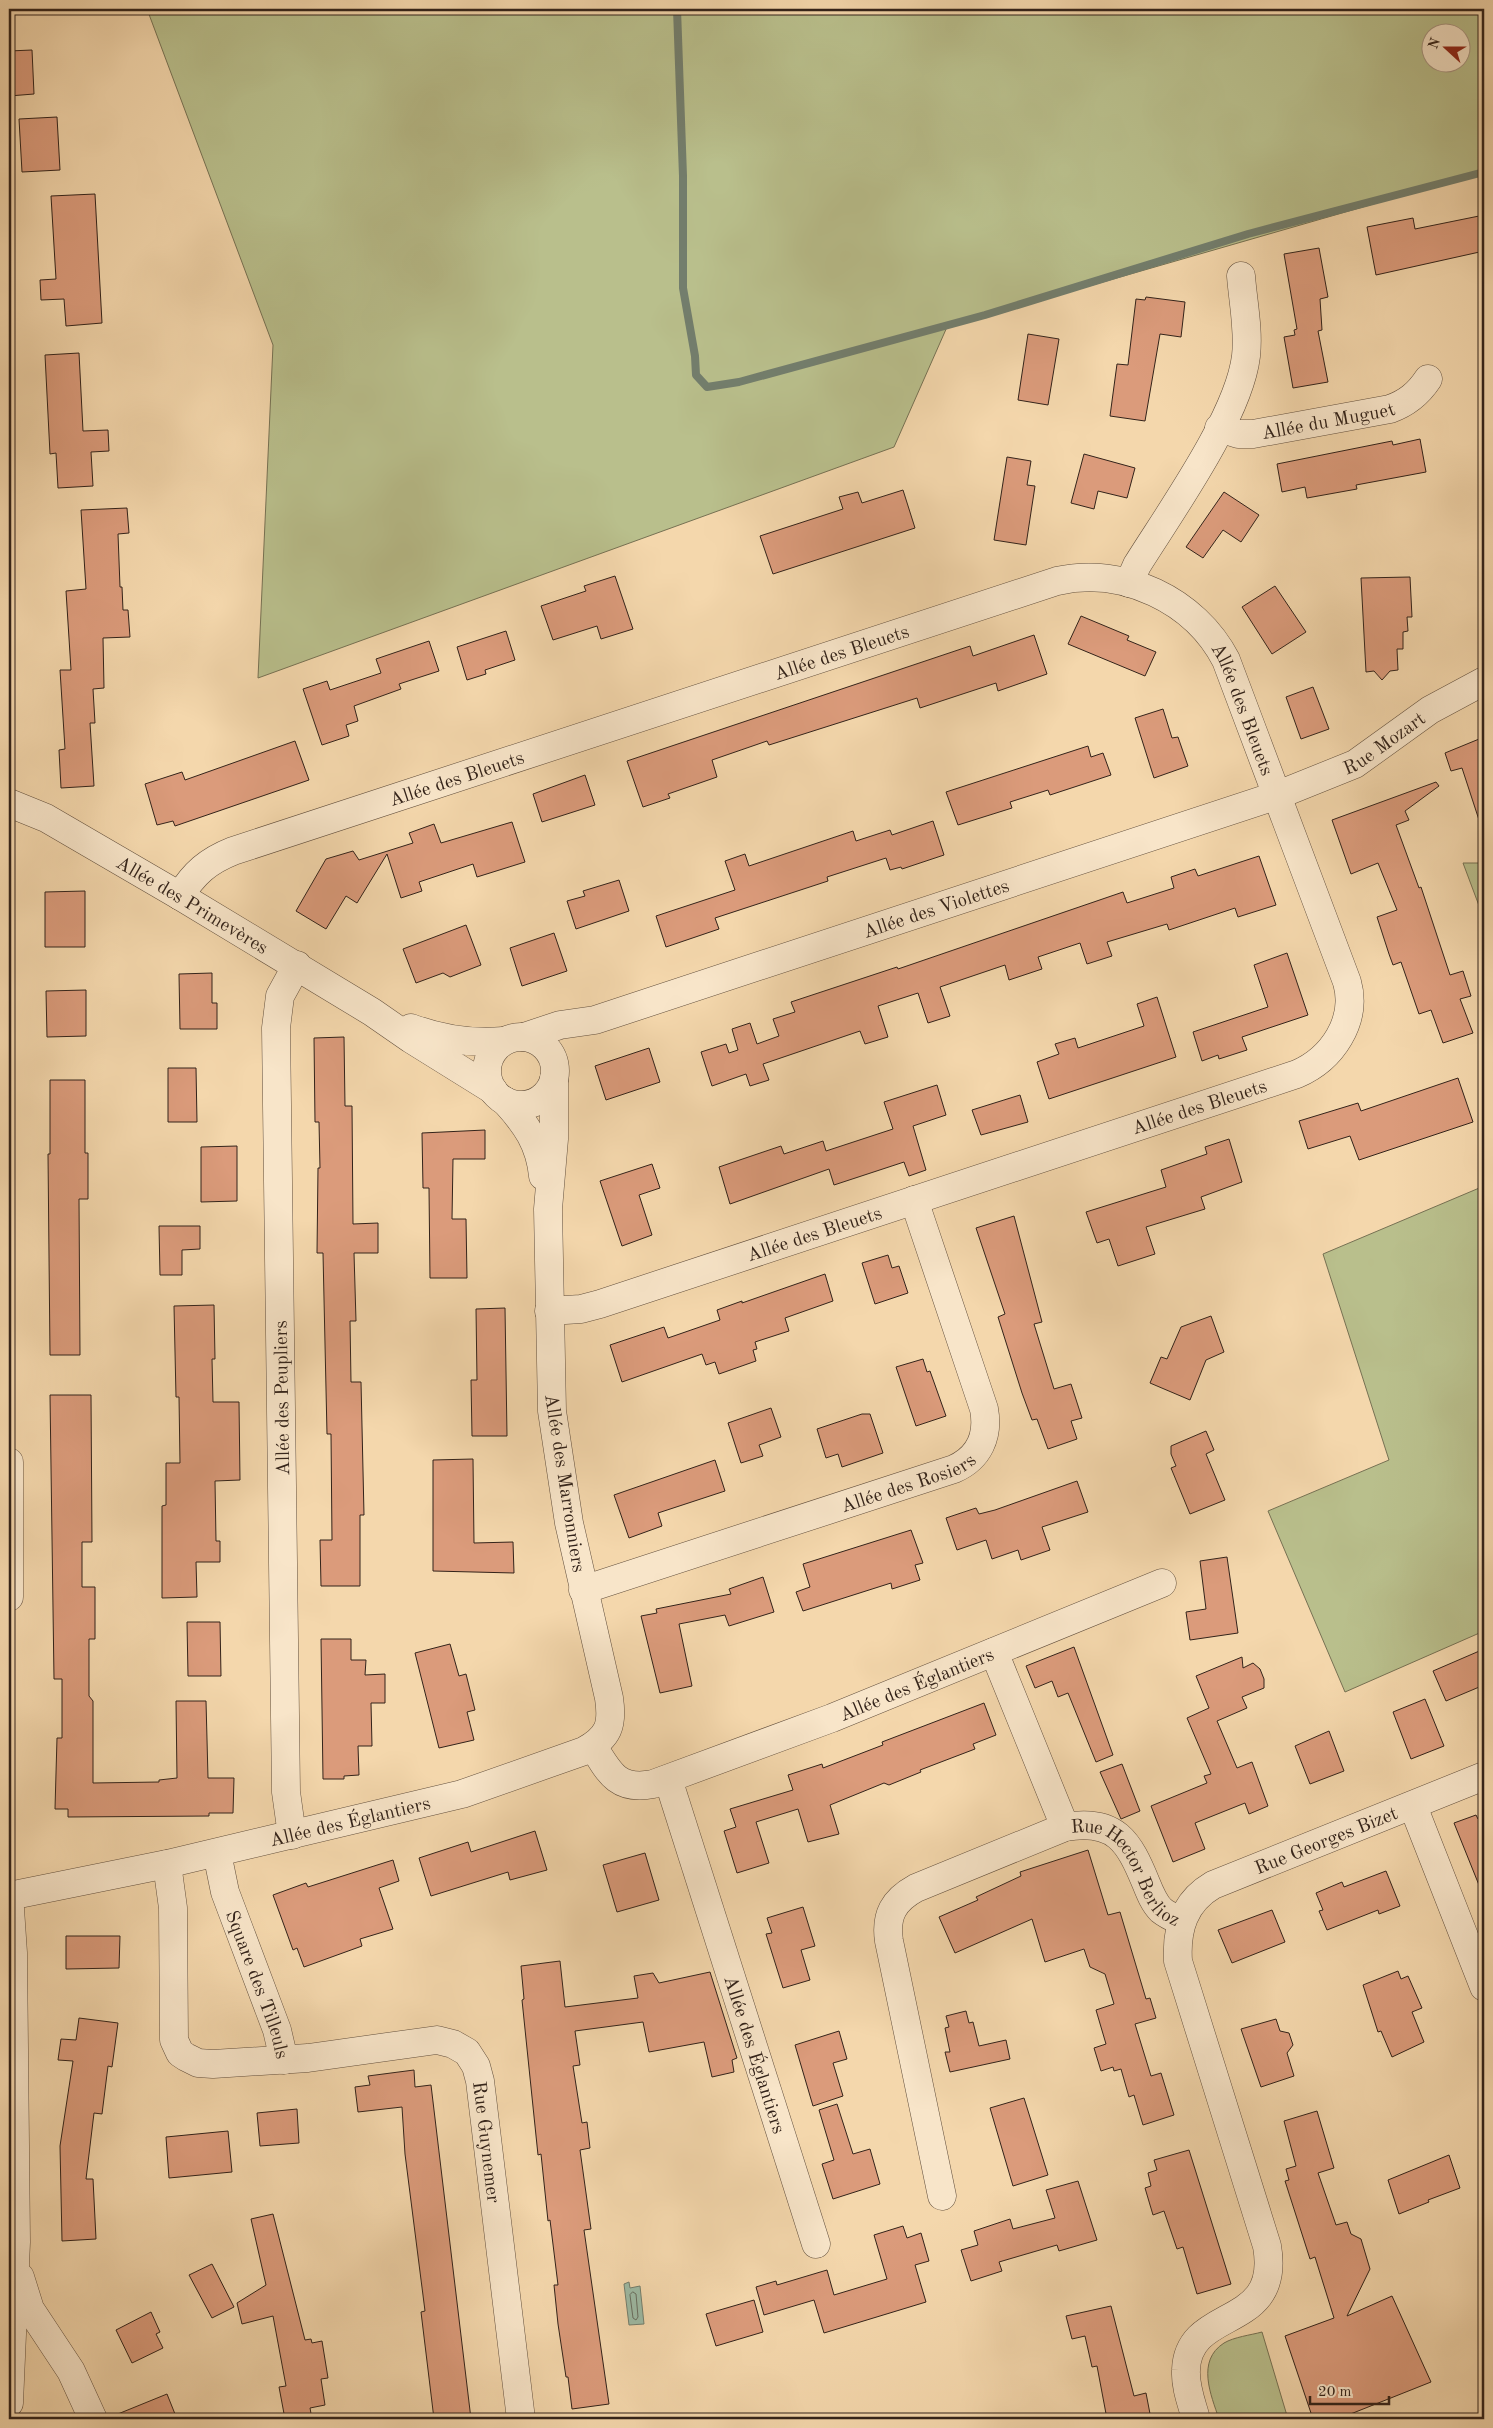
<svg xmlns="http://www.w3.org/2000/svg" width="1493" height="2428" viewBox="0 0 1493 2428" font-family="'Old Standard TT',serif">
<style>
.green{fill:#b9bf8c;stroke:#767153;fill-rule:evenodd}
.water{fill:#9dbaa4;stroke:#737e6d}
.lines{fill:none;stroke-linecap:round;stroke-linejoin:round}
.shore{stroke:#686e5f;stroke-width:1}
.stream{stroke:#737e6d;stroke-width:8}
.building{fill:#db9b7b;stroke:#33231a}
.minor-casing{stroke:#63503e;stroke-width:29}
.minor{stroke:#f8e5c9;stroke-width:28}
.labels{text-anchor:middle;stroke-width:4;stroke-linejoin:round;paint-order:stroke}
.street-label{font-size:19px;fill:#33231a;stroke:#f8e5c9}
</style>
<rect width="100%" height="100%" fill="#f4d7ac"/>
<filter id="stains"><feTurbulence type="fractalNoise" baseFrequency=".004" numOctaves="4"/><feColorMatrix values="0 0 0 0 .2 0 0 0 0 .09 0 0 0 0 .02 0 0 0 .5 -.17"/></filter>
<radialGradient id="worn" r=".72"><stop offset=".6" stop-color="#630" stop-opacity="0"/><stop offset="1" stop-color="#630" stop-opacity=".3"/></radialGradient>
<g class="green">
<path d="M147 9H1484V172L947 327 894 447 258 678 273 345ZM1430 32H1460V62H1430Z"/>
<polygon points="1463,863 1484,863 1484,919"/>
<polygon points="1484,1186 1484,1631 1345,1692 1268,1511 1389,1460 1323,1254"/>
<path d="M1262 2332 1288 2419H1219C1211 2395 1196 2361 1224 2343 1234 2337 1251 2335 1262 2332Z"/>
</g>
<polygon class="water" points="629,2282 630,2288 640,2286 644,2324 629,2325 624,2284"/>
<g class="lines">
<polygon class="shore" points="633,2292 636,2294 638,2317 636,2320 633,2318 630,2295"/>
<polyline class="stream" points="677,9 683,176 683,288 695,356 696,375 707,387 739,382 985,315 1248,234 1484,172"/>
</g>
<g class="building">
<polygon points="32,50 34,94 9,96 9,51"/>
<polygon points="57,117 60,170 22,172 19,119"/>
<polygon points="95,194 102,323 66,326 64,299 41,300 40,280 56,279 51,196"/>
<polygon points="1484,215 1484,251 1376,275 1367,227 1413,218 1415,229"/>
<polygon points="1319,248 1328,297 1320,299 1322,330 1318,331 1328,382 1293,388 1284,337 1295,335 1294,330 1297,329 1284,254"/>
<polygon points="1146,297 1185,302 1181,337 1160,334 1145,421 1110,416 1117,364 1128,365 1136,299 1145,300"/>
<polygon points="1028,334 1059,339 1048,405 1018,400"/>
<polygon points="79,353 83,431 108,430 109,451 91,452 93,486 58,488 56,453 50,454 45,355"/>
<polygon points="1420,439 1426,472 1356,485 1357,489 1307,498 1305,487 1282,492 1277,464 1392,441 1393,445"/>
<polygon points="1084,454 1135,468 1127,498 1098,491 1094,509 1071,503"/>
<polygon points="1007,457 1031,461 1027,485 1035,486 1026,545 994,540"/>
<polygon points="903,490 915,528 773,574 760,536 843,509 839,497 858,492 862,503"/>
<polygon points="1224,492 1259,515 1241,542 1223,530 1203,558 1186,547"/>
<polygon points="127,508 129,533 118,534 120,587 122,587 123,610 128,610 130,637 103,638 104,688 93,689 95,723 90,723 94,786 61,788 59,750 65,749 60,670 71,670 66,591 86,589 81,510"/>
<polygon points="615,576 633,629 601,639 597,626 553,640 541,606 586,591 584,586"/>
<polygon points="1410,577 1412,617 1407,617 1408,631 1403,632 1403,649 1397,649 1398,670 1390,671 1382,680 1374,671 1366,672 1361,578"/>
<polygon points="1275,586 1306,632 1272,654 1242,607"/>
<polygon points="1081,616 1129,636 1127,640 1156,652 1145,676 1068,644"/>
<polygon points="506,631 515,660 485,670 486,674 467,680 457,647"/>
<polygon points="1034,635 1047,674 998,691 996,683 920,708 917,698 769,745 767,741 712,760 717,777 668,794 670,798 643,807 627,761 970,646 973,656"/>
<polygon points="429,641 439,671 399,684 401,689 354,706 358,721 346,725 349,736 322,745 303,689 327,681 330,690 381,673 376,659"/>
<polygon points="1313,687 1329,729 1301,739 1286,697"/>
<polygon points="1163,709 1172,738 1178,737 1188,766 1154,778 1135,718"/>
<polygon points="1484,737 1484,822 1480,823 1462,768 1451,771 1445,753"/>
<polygon points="295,741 309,780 175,826 173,821 157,825 145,784 182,772 185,780"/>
<polygon points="1088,746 1091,757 1103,753 1111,775 1050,795 1048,790 1010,802 1012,808 958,825 946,792"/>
<polygon points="585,775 595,805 542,822 533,794"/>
<polygon points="1436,782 1439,786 1405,811 1409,820 1396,825 1419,888 1421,887 1450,975 1463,971 1471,996 1460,999 1473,1033 1443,1043 1431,1010 1419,1014 1401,962 1393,965 1389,954 1377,917 1397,910 1378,863 1351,874 1332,820"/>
<polygon points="933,821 944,855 902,869 901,867 890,870 886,858 827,877 828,881 715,918 719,929 666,947 656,916 735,890 725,861 745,854 749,866 853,831 856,841 890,830 892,835"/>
<polygon points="512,822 525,862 477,877 473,864 419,882 422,891 401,898 387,854 357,903 346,896 326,929 296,911 326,859 353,851 359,860 413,843 409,833 434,824 441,843"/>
<polygon points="1259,856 1276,905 1238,917 1235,908 1169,930 1167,924 1107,942 1112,956 1087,964 1080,943 1038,957 1042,969 1009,980 1005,965 940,987 950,1016 928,1023 918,993 878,1006 888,1037 865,1044 860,1031 763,1064 769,1080 750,1086 746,1074 712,1086 701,1052 726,1044 729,1053 738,1050 732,1029 750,1023 757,1044 779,1036 773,1019 795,1012 791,1002 897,967 898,969 1123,892 1127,903 1174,888 1171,877 1195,869 1198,876"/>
<polygon points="619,880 629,911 576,929 567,901 585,896 583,891"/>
<polygon points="85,891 85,947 45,947 45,892"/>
<polygon points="466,925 481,965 450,977 443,973 416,983 403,949"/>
<polygon points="554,933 567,971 522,986 510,948"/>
<polygon points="1287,953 1308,1015 1242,1037 1247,1050 1219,1059 1218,1055 1202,1061 1193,1032 1268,1007 1254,965"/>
<polygon points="212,973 212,1003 217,1003 217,1029 180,1029 179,974"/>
<polygon points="86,990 86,1036 47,1037 46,991"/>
<polygon points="1157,997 1176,1057 1049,1099 1037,1062 1059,1054 1055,1044 1075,1038 1078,1048 1144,1026 1137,1004"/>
<polygon points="344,1037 345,1106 352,1106 353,1224 378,1223 378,1253 354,1253 356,1321 350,1321 351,1382 361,1382 364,1515 360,1515 360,1586 321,1586 320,1540 332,1540 331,1434 327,1434 323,1253 317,1253 318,1168 320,1168 319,1122 315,1122 314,1038"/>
<polygon points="649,1048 660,1082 606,1100 595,1066"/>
<polygon points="168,1068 196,1068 197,1122 168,1122"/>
<polygon points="1458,1078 1473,1122 1359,1160 1350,1136 1308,1149 1299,1121 1358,1103 1361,1111"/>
<polygon points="50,1080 85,1080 85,1153 88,1153 88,1199 79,1199 80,1355 50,1355 48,1154 50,1154"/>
<polygon points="937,1085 946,1115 913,1126 926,1170 909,1176 904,1162 834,1185 829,1169 730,1204 719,1167 781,1146 784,1154 823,1141 826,1151 893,1129 884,1102"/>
<polygon points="1020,1095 1028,1122 981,1135 972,1110"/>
<polygon points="485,1130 485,1159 453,1159 452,1219 466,1219 467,1278 430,1278 429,1188 423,1188 422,1133"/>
<polygon points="1229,1139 1242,1182 1201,1197 1205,1209 1146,1227 1155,1254 1118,1266 1109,1239 1097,1243 1086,1212 1166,1187 1161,1170 1207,1154 1205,1147"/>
<polygon points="237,1146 237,1201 201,1202 201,1147"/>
<polygon points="652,1164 660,1188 639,1195 652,1235 622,1246 600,1181"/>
<polygon points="1014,1216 1042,1322 1034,1324 1054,1389 1071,1384 1082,1418 1071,1421 1077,1439 1048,1449 1037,1419 1032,1420 1022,1393 998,1317 1005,1314 976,1228"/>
<polygon points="159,1226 200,1226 200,1249 182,1250 182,1275 160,1275"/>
<polygon points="888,1255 892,1268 899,1266 908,1293 875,1304 862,1263"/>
<polygon points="825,1274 833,1301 785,1318 789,1331 755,1342 757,1349 753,1350 756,1361 719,1374 715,1362 706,1365 702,1354 622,1382 610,1345 664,1327 668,1338 720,1320 717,1310 742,1301 742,1303"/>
<polygon points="214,1305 215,1359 212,1359 213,1402 239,1402 240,1480 215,1481 216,1541 220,1541 220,1562 196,1562 197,1597 162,1598 162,1506 166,1505 166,1463 180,1463 179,1397 176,1397 174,1306"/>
<polygon points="505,1308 507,1436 472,1436 471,1380 477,1380 476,1309"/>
<polygon points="1211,1316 1224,1352 1206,1360 1190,1400 1150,1383 1161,1357 1167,1359 1181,1327"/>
<polygon points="923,1359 927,1372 930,1371 946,1416 916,1426 896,1367"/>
<polygon points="50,1395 91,1395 92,1542 82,1542 82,1587 95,1587 95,1639 89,1639 89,1696 93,1701 93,1783 159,1782 159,1780 177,1778 176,1701 206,1701 208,1778 234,1778 233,1813 209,1813 209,1816 68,1817 68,1809 55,1809 57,1738 62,1738 62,1679 54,1679"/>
<polygon points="771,1408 781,1437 759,1445 763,1456 741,1463 728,1423"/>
<polygon points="862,1414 870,1414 883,1453 842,1467 838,1454 826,1458 817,1429"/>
<polygon points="1206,1431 1214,1450 1206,1454 1225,1500 1190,1514 1171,1468 1176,1466 1171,1454 1171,1446"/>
<polygon points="473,1459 474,1543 513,1542 514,1573 433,1571 433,1460"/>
<polygon points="715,1460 725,1491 658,1513 662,1526 629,1538 614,1495"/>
<polygon points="1077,1481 1088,1512 1042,1527 1050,1550 1021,1560 1018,1550 992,1559 986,1540 957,1550 946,1518 976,1508 979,1514 995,1510"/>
<polygon points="911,1530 923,1563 915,1565 920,1580 892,1589 891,1583 803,1611 796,1592 810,1587 803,1564"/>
<polygon points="1227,1557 1238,1633 1190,1640 1186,1612 1206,1609 1200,1561"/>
<polygon points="763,1577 774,1612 729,1626 725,1615 679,1624 692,1686 660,1693 641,1616 657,1613 656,1609 731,1594 729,1589"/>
<polygon points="187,1622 220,1622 221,1676 188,1676"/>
<polygon points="321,1639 351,1639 351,1660 366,1660 365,1675 385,1674 385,1703 371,1703 372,1746 358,1746 359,1775 344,1776 344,1779 323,1779"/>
<polygon points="450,1644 459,1676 466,1674 475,1710 467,1712 474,1740 439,1748 415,1653"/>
<polygon points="1074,1647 1113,1755 1096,1762 1068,1693 1058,1697 1052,1681 1035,1688 1026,1666"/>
<polygon points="1484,1649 1484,1685 1446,1701 1433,1671"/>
<polygon points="1242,1657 1243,1668 1253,1663 1260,1669 1264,1679 1264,1688 1242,1697 1247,1708 1217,1721 1237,1768 1252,1762 1268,1806 1249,1814 1245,1803 1195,1823 1205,1849 1173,1862 1151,1806 1207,1783 1204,1776 1211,1774 1187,1718 1209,1708 1196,1676"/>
<polygon points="1425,1699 1444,1746 1411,1759 1393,1712"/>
<polygon points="984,1703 996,1735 973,1744 975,1749 920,1770 921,1772 889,1785 884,1783 830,1805 839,1834 808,1842 798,1809 756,1822 769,1863 737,1873 724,1831 736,1827 730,1809 793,1790 788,1775 822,1764 823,1768 883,1745 882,1742"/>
<polygon points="1329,1731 1344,1771 1310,1784 1295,1746"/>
<polygon points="1122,1764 1140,1811 1121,1819 1100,1772"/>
<polygon points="1476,1815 1478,1819 1484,1817 1483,1895 1454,1823"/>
<polygon points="535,1831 547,1870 510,1880 508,1872 431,1896 419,1858 468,1842 471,1852"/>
<polygon points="1088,1850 1108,1915 1120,1912 1146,1999 1150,1998 1156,2018 1135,2024 1151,2076 1161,2073 1174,2115 1143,2125 1134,2095 1129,2097 1121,2069 1114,2071 1113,2067 1101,2071 1094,2048 1106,2044 1096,2010 1114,2004 1105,1974 1090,1967 1084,1949 1045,1962 1032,1919 955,1953 939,1917 978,1900 976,1897 1021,1876 1020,1872"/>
<polygon points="645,1853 659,1900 617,1912 603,1865"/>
<polygon points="393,1860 399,1881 379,1888 393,1929 360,1939 362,1946 304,1967 297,1948 293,1950 273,1895 306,1883 308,1887"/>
<polygon points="1386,1871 1400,1906 1379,1914 1378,1910 1327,1930 1319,1911 1323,1910 1316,1893 1342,1882 1344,1887"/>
<polygon points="803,1907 815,1946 801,1950 810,1980 783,1988 766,1934 772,1933 767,1918"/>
<polygon points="1272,1910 1285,1942 1232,1963 1218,1930"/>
<polygon points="66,1936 120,1936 119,1968 66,1969"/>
<polygon points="560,1961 565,2007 638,1998 634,1976 653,1973 659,1983 710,1972 737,2058 732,2060 734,2072 712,2077 704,2042 649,2052 643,2022 575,2031 580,2065 573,2066 582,2123 587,2122 590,2148 580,2150 591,2229 584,2230 609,2404 572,2409 568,2377 566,2377 558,2324 554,2285 558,2285 550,2220 548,2221 541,2154 538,2155 522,2000 524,1999 521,1966"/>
<polygon points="1398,1971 1401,1979 1408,1976 1422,2008 1412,2012 1424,2042 1392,2057 1381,2031 1378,2032 1363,1985"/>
<polygon points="966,2011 969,2023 973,2022 979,2046 1006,2040 1010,2059 950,2072 945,2052 950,2052 945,2028 949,2027 946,2016"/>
<polygon points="79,2018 118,2023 112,2067 108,2066 102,2114 94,2113 86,2179 93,2179 96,2239 62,2241 60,2146 73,2061 58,2060 61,2039 76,2040"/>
<polygon points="1276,2019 1280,2031 1289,2033 1293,2045 1287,2053 1294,2076 1261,2087 1241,2029"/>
<polygon points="839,2031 847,2059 833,2063 843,2096 813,2106 795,2045"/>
<polygon points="414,2070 415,2087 431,2085 471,2419 434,2419 421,2312 425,2311 405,2154 402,2107 358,2112 355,2087 370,2085 368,2076"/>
<polygon points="1024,2098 1048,2175 1013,2186 990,2108"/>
<polygon points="837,2104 853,2154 870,2149 880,2184 833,2199 822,2164 834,2160 819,2110"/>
<polygon points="297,2109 299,2143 260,2146 257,2113"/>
<polygon points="1317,2111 1334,2168 1318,2173 1336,2225 1347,2222 1351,2234 1361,2239 1370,2269 1347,2316 1392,2296 1431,2382 1338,2419 1313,2419 1285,2336 1334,2318 1315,2257 1310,2259 1285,2181 1289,2180 1286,2169 1296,2166 1284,2121"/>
<polygon points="228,2131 232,2172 169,2178 166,2137"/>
<polygon points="1189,2150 1231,2284 1197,2294 1183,2247 1177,2249 1164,2211 1153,2215 1145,2188 1151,2186 1148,2173 1157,2170 1154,2160"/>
<polygon points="1449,2155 1460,2188 1428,2200 1429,2202 1399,2214 1388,2180"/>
<polygon points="1078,2181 1097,2240 1059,2251 1057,2245 999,2262 1002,2271 971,2281 961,2250 978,2245 974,2231 1010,2219 1013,2229 1055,2218 1046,2190"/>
<polygon points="273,2214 305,2340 311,2339 312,2343 322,2341 328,2378 321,2379 325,2405 310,2408 312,2419 285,2419 279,2387 286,2386 273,2316 242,2324 237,2303 266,2285 251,2219"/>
<polygon points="903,2226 907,2238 921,2233 929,2261 915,2265 926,2302 824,2333 814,2300 764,2315 756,2287 776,2281 777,2285 827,2270 834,2295 887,2279 874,2235"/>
<polygon points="212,2264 234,2307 212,2318 189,2275"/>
<polygon points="754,2300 763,2332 716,2346 706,2314"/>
<polygon points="1111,2306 1134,2396 1146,2393 1151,2419 1107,2419 1097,2366 1092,2367 1085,2336 1072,2339 1066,2316"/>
<polygon points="151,2312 160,2332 156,2334 163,2348 132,2363 116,2330"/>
<polygon points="167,2394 177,2419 108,2419 108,2418"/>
</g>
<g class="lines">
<defs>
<g id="minor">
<path id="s1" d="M1219 428 1238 434H1253L1390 409C1407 403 1418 394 1428 379"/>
<path d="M1129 583 1137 565C1170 512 1239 416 1246 356 1249 330 1243 302 1241 276"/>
<path id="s2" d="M9 803 46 818 180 896 372 1012 411 1039 493 1090"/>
<path id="s3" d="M180 896C194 873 208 861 233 851L1057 581C1123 566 1195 600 1226 660L1347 982C1358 1021 1332 1059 1297 1074L600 1304 581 1309 549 1311"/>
<path d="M411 1028C441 1039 472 1044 504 1041"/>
<path id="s4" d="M524 1037 560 1025 595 1020 1278 795 1355 764 1430 710 1484 681"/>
<circle cx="521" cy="1071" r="34"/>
<path d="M505 1101C526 1124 540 1144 543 1176"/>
<polyline points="9,1462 9,1597"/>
<path id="s5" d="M583 1590 954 1469C979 1458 989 1436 984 1409L914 1200"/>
<polyline points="994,1652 1065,1827"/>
<path id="s6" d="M593 1746C609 1773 618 1791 653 1784L832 1718 1162 1583"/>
<path id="s7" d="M668 1779 816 2244"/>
<polyline points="1413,1806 1484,1987"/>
<polyline points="292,1835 286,1792 276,1028 280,996 297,965"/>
<path id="s8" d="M217 1853 225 1892 277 2030 284 2060"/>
<path id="s9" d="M167 1864 173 1908 174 2040 180 2053 186 2057 198 2063 213 2064 308 2058 437 2040 453 2044 467 2052 476 2066 480 2081 521 2419"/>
<polyline points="9,1894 13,1953 16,2242 9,2403"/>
<path id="s10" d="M9 1896 167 1864 462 1794 584 1751C609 1737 613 1725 609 1698L569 1523 552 1411 548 1209 554 1139V1079"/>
<path id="s11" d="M942 2196 889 1941C885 1915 894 1900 916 1888L1065 1827C1116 1818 1129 1842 1146 1883 1150 1893 1154 1903 1161 1910 1167 1915 1174 1918 1181 1921"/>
<polyline points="20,2277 30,2309 71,2371 93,2419"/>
<path id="s12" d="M1196 2419C1192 2404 1185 2387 1186 2370 1188 2305 1282 2332 1267 2246L1178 1961C1176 1929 1184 1902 1213 1885L1484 1776"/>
</g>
</defs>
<use href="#minor" class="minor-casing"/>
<use href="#minor" class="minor"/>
</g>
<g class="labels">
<g class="street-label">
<text dy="7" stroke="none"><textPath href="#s1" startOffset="111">Allée du Muguet</textPath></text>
<text dy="7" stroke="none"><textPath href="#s3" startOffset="711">Allée des Bleuets</textPath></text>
<text dy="7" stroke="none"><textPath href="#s3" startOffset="1190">Allée des Bleuets</textPath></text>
<text dy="7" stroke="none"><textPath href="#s4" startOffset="911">Rue Mozart</textPath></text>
<text dy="7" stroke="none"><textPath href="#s3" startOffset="306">Allée des Bleuets</textPath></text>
<text dy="7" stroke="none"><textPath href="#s2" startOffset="210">Allée des Primevères</textPath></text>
<text dy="7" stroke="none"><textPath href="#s4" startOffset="432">Allée des Violettes</textPath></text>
<text transform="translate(1199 1106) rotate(-18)" y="7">Allée des Bleuets</text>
<text transform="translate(814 1233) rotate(-18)" y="7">Allée des Bleuets</text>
<text transform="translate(281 1398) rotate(-91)" y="7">Allée des Peupliers</text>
<text dy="7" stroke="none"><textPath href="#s5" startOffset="342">Allée des Rosiers</textPath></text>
<text transform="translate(566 1483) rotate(81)" y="7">Allée des Marronniers</text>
<text dy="7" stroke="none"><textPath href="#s6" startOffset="360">Allée des Églantiers</textPath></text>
<text dy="7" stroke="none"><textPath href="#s10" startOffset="349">Allée des Églantiers</textPath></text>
<text dy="7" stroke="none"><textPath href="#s12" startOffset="720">Rue Georges Bizet</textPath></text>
<text dy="7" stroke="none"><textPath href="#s11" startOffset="570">Rue Hector Berlioz</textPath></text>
<text dy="7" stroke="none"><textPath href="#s8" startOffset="138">Square des Tilleuls</textPath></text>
<text dy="7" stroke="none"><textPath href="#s7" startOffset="289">Allée des Églantiers</textPath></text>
<text dy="7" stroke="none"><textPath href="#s9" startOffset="578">Rue Guynemer</textPath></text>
</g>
</g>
<rect width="1493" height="2428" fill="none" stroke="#f4d7ac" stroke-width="30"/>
<rect x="10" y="10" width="1473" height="2408" fill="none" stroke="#33231a" stroke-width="2.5"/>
<rect x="15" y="15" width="1463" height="2398" fill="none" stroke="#33231a"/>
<g transform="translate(1446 48) rotate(291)"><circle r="24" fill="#f8e5c9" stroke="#a99783"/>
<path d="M0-4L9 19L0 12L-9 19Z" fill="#8f2418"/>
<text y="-8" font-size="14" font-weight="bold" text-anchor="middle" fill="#33231a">N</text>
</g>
<path d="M1310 2396v8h79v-8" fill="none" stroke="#33231a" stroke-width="2.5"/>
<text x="1318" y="2396" font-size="15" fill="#33231a" stroke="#f8e5c9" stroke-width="4" paint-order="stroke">20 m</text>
<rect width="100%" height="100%" filter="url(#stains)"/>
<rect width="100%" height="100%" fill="url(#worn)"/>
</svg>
